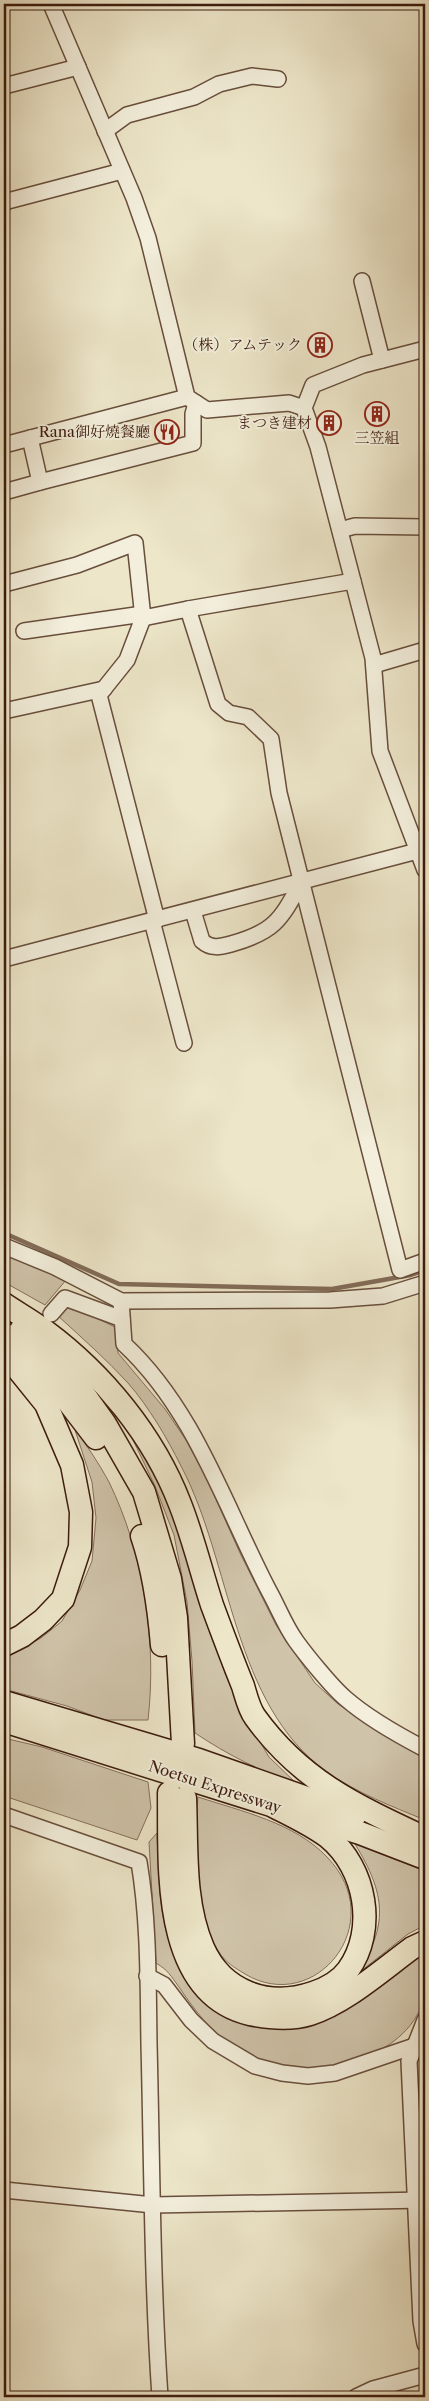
<svg xmlns="http://www.w3.org/2000/svg" width="429" height="2401" viewBox="0 0 429 2401" font-family="'Libre Caslon Text','Noto Serif JP',serif">
<style>
.green{fill:#cfc3a9;stroke:#866f5b}
.lines{fill:none;stroke-linecap:round;stroke-linejoin:round}
.stream{stroke:#826b57;stroke-width:4.5}
.minor-casing{stroke:#684e3c;stroke-width:18}
.highway-casing{stroke:#3c1b0d;stroke-width:25}
.minor{stroke:#f3efdc;stroke-width:15}
.highway{stroke:#ede6c9;stroke-width:22}
.labels{text-anchor:middle;stroke-width:4;stroke-linejoin:round;paint-order:stroke}
.poi-label{font-size:15px;fill:#3c1b0d;stroke:#f3efdc;text-anchor:end}
.street-label{font-size:15px;fill:#3c1b0d;stroke:#f3efdc}
</style>
<rect width="100%" height="100%" fill="#ede6c9"/>
<filter id="stains"><feTurbulence type="fractalNoise" baseFrequency=".004" numOctaves="4"/><feColorMatrix values="0 0 0 0 .2 0 0 0 0 .09 0 0 0 0 .02 0 0 0 .5 -.17"/></filter>
<radialGradient id="worn" r=".72"><stop offset=".6" stop-color="#630" stop-opacity="0"/><stop offset="1" stop-color="#630" stop-opacity=".3"/></radialGradient>
<g class="green">
<polygon points="4,1253 66,1280 45,1305 4,1282"/>
<path d="M68 1304 115 1327 118 1353 165 1409 186 1440 205 1475 240 1553 276 1625 315 1683 338 1704 381 1733 425 1756V1820C391 1806 357 1793 327 1772 232 1704 232 1562 181 1466 167 1438 149 1407 128 1383 106 1359 81 1337 57 1315Z"/>
<path d="M124 1421 154 1471 172 1511 225 1673 244 1715 269 1757 297 1784C260 1771 228 1755 195 1733L192 1661 187 1602 174 1535 155 1486Z"/>
<path d="M74 1427C86 1445 99 1463 109 1482 144 1554 157 1641 148 1720H104L67 1706 4 1689V1658L41 1638 62 1621 80 1590 92 1561 96 1518 92 1482Z"/>
<polygon points="4,1738 42,1747 148,1782 151,1808 137,1840 4,1796"/>
<path d="M198 1797C241 1811 295 1823 327 1857 391 1923 315 2016 245 1974 235 1968 225 1962 219 1952 195 1917 193 1839 198 1797Z"/>
<path d="M157 1833C160 1907 158 1965 222 2013L413 1960 425 1953C425 1966 428 1983 425 1995 410 2057 328 2076 273 2065 259 2062 244 2054 232 2046 211 2032 193 2008 179 1987 170 1975 169 1971 156 1963L149 1842Z"/>
<path d="M355 1844 425 1871V1925L408 1934 356 1975C389 1925 386 1895 355 1844Z"/>
</g>
<g class="lines">
<polyline class="stream" points="4,1233 119,1284 332,1289 411,1275 425,1270"/>
<defs>
<g id="minor">
<polyline points="51,4 134,198 148,238 187,397 207,410 289,403 304,408"/>
<polyline points="4,86 78,67"/>
<polyline points="105,131 127,115 194,97 219,84 252,76 278,79"/>
<polyline points="4,202 122,171"/>
<polyline points="362,281 382,360"/>
<polyline points="425,349 363,365 313,385 304,408 318,447 373,658 380,751 425,870"/>
<polyline points="30,438 40,482 193,443 193,414 196,403"/>
<polyline points="4,445 187,397"/>
<polyline points="4,492 40,482"/>
<polyline points="340,530 355,526 425,527"/>
<polyline points="4,584 77,565 135,543 143,618 188,609 218,704 229,713 248,717 271,739 279,793 400,1270 425,1261"/>
<polyline points="188,609 353,581"/>
<polyline points="143,618 127,660 99,695 157,920"/>
<polyline points="24,631 143,614"/>
<polyline points="374,665 425,650"/>
<polyline points="4,711 104,689"/>
<path d="M193 911 202 941C211 949 220 947 231 944 274 932 280 921 301 883"/>
<polyline points="152,921 184,1043"/>
<polyline points="4,959 425,849"/>
<polyline points="4,1246 55,1267 121,1301 330,1300 383,1296 425,1283"/>
<path d="M121 1301 124 1344C195 1410 225 1507 269 1591 278 1607 285 1626 296 1641 306 1655 332 1687 345 1698 369 1719 398 1735 425 1749"/>
<polyline points="51,1314 65,1298 122,1319"/>
<path d="M4 1815 139 1862C149 1921 148 1984 149 2044 152 2162 152 2280 160 2397"/>
<polyline points="147,1976 164,1985 191,2020 213,2041 255,2066 282,2073 308,2076 335,2073 420,2044"/>
<polyline points="425,2020 409,2061 421,2321 425,2344"/>
<polyline points="4,2190 153,2205 425,2200"/>
<polyline points="356,2397 373,2389 425,2375"/>
</g>
<g id="highway">
<path d="M4 1304C17 1313 32 1321 45 1331 103 1374 154 1436 180 1504 193 1537 201 1571 212 1605 222 1632 232 1659 243 1686 246 1696 249 1709 255 1717 301 1781 357 1806 425 1838"/>
<polyline points="21,1330 33,1340 75,1382 105,1424 144,1492 170,1579 176,1618 183,1744"/>
<polyline points="4,1334 50,1378 96,1438"/>
<polyline points="4,1352 46,1404 72,1465 81,1512 80,1547 63,1599 43,1620 22,1636 4,1645"/>
<path d="M142 1536C154 1571 159 1609 162 1645"/>
<polyline points="4,1702 199,1760 355,1815"/>
<polyline points="4,1721 360,1833 425,1858"/>
<path d="M169 1793C170 1863 160 1993 250 2014 269 2018 291 2020 310 2014 345 2003 382 1970 412 1948L425 1942"/>
<path d="M185 1798C187 1847 183 1902 203 1948 223 1993 269 2008 313 1993 325 1989 340 1981 348 1970 377 1930 366 1868 328 1837 312 1825 293 1816 275 1807"/>
</g>
</defs>
<use href="#minor" class="minor-casing"/>
<use href="#highway" class="highway-casing"/>
<use href="#minor" class="minor"/>
<use href="#highway" class="highway"/>
</g>
<defs>
<symbol id="building-ring" viewBox="-11 -11 22 22"><circle r="9.5" fill="#f3efdc" stroke="#8f2418" stroke-width="1.5"/><path d="M-4-6H4V6H1V3H-1V6H-4ZM-2.5-4.3h1.7v1.8h-1.7ZM.8-4.3h1.7v1.8H.8ZM-2.5-1h1.7V.8h-1.7ZM.8-1h1.7V.8H.8Z" fill="#8f2418"/></symbol>
<symbol id="restaurant-ring" viewBox="-11 -11 22 22"><circle r="9.5" fill="#f3efdc" stroke="#8f2418" stroke-width="1.5"/><path d="M-5-6h1v4h1v-4h1v4h1v-4h1v5L-1.5 .5V6h-2V.5L-5-1ZM5-6V6H3V1.5H1.5Q1.5-4 5-6Z" fill="#8f2418"/></symbol>
</defs>
<g fill-rule="evenodd">
<use href="#building-ring" x="306" y="331" width="28" height="28"/>
<use href="#building-ring" x="363" y="400" width="28" height="28"/>
<use href="#building-ring" x="315" y="409" width="28" height="28"/>
<use href="#restaurant-ring" x="153" y="418" width="28" height="28"/>
</g>
<g class="labels">
<g class="poi-label">
<text x="302" y="350">（株）アムテック</text>
<text x="312" y="428">まつき建材</text>
<text x="150" y="437">Rana御好燒餐廳</text>
<text x="377" y="443" text-anchor="middle">三笠組</text>
</g>
<g class="street-label">
<text transform="translate(215 1787) rotate(18)" y="5">Noetsu Expressway</text>
</g>
</g>
<rect width="429" height="2401" fill="none" stroke="#ede6c9" stroke-width="20"/>
<rect x="5" y="5" width="419" height="2391" fill="none" stroke="#3c1b0d" stroke-width="2.5"/>
<rect x="10" y="10" width="409" height="2381" fill="none" stroke="#3c1b0d"/>
<rect width="100%" height="100%" filter="url(#stains)"/>
<rect width="100%" height="100%" fill="url(#worn)"/>
</svg>
